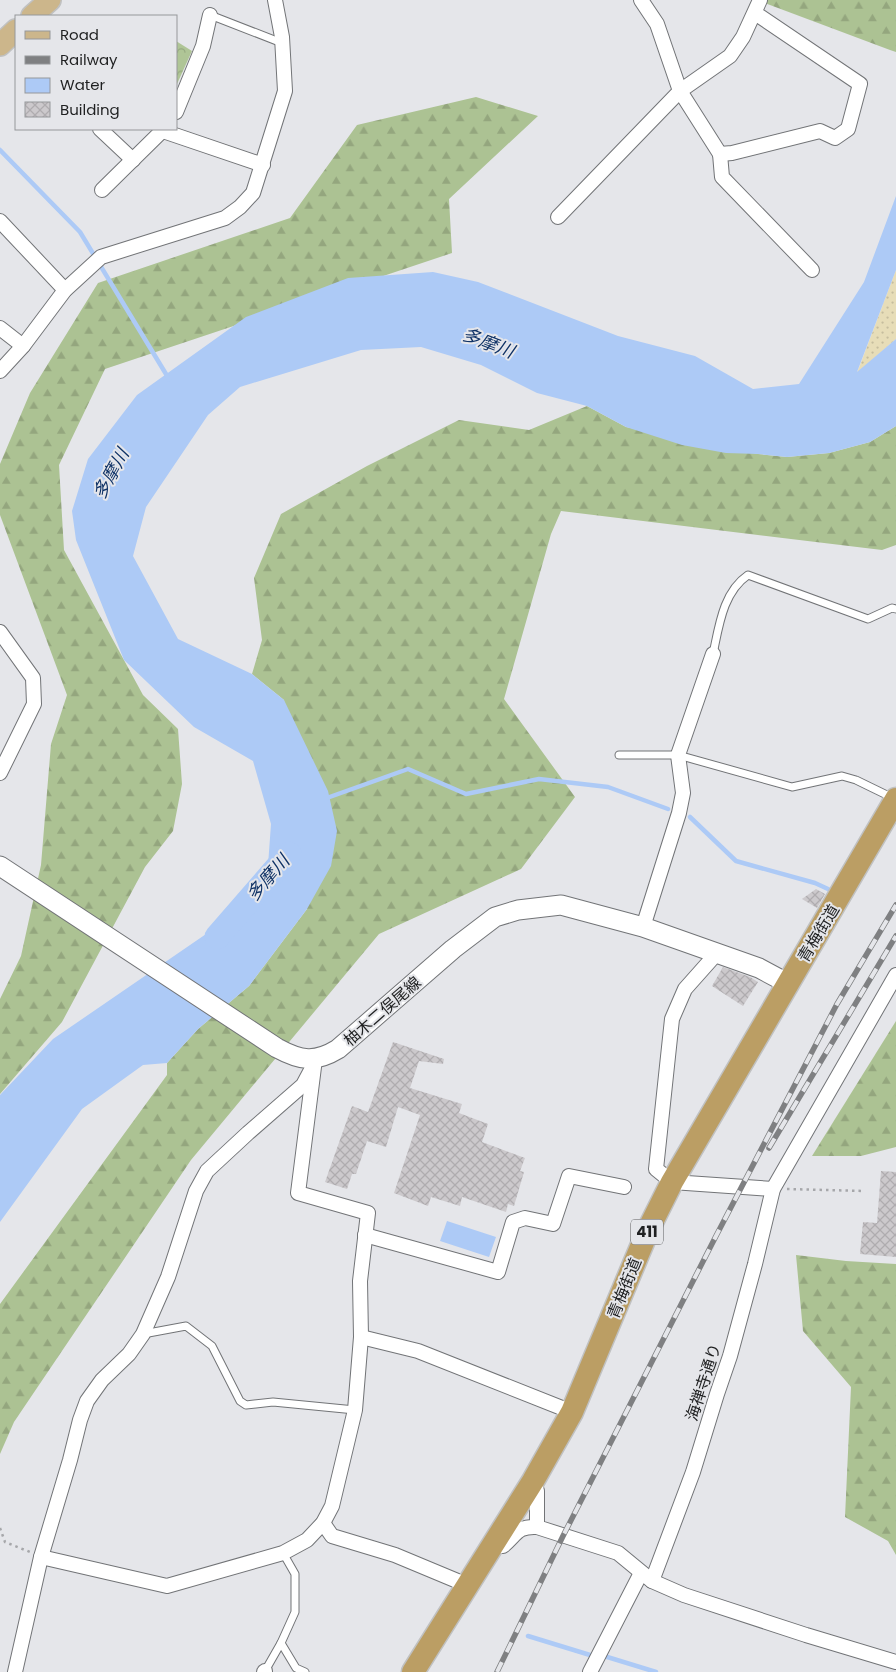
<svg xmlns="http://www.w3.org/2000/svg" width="896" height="1672" viewBox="0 0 896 1672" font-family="Poppins,'Noto Sans JP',sans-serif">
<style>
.forest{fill:url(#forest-firs)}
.sand{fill:url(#sand-dots)}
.park{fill:url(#park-crowns)}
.water{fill:#adcaf6}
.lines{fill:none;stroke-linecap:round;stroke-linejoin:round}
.stream{stroke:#adcaf6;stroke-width:4.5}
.river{stroke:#adcaf6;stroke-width:25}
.building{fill:url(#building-cross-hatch)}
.service-casing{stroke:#727477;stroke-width:9}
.minor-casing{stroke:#727477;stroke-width:16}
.secondary-casing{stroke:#727477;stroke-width:21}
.primary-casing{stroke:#c0c1c1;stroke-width:24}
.trunk-casing{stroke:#c0c1c1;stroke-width:25}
.path{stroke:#a6a7aa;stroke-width:2.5;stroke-dasharray:2.5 4;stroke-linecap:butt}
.service{stroke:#fff;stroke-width:7}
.minor{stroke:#fff;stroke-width:14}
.secondary{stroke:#fff;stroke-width:19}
.primary{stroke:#ccb68b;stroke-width:21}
.trunk{stroke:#bb9e64;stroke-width:22}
.rail-casing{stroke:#7f8082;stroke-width:5.5}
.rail{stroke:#e5e6ea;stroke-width:4;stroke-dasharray:11;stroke-linecap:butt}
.labels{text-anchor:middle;stroke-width:4;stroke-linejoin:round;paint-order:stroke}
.shield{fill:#e5e6ea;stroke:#5a5b5d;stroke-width:1}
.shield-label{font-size:15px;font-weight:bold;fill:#1f2021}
.street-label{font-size:16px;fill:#1f2021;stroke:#e5e6ea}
.water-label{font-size:18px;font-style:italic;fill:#0f3266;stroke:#e5e6ea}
</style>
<defs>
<pattern id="forest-firs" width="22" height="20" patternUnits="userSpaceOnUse" patternTransform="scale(1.25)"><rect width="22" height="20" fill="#acc293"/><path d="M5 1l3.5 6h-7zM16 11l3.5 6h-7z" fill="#94a67e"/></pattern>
<pattern id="sand-dots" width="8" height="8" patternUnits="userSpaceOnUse" patternTransform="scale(1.25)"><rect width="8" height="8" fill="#e7ddb8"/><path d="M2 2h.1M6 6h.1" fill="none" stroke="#c6bd9e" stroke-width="1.8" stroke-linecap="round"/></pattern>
<pattern id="park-crowns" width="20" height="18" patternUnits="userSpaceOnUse" patternTransform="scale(1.25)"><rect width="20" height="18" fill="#afc596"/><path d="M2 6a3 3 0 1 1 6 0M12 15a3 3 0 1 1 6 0" fill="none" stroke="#96a981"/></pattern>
<pattern id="building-cross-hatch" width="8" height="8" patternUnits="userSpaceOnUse" patternTransform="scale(1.25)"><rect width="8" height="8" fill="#ccc9cc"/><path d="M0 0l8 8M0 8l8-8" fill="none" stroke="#afacaf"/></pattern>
</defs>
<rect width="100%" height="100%" fill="#e5e6ea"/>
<g class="forest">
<polygon points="757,0 896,0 896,52 890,50"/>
<polygon points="476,97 538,116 449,199 452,253 105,369 59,465 64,550 143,695 178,729 182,784 173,831 145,867 62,1022 0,1094 0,999 21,956 41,865 51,744 67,695 0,515 0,464 30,393 98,283 290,218 357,125"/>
<polygon points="587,406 626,427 758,454 787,457 829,453 870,442 896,426 896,545 882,550 561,511 551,534 504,699 575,797 521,869 379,934 191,1160 14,1422 0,1454 0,1304 167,1075 167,1063 198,1029 249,986 307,909 284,700 252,674 262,640 254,578 281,514 367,466 459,420 529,430"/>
<polygon points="896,1021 896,1147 861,1156 812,1156"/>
<polygon points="796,1255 846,1261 896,1264 896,1555 888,1541 845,1517 851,1387 803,1331"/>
</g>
<polygon class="sand" points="896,270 896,339 857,373"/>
<polygon class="park" points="176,41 192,51 177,84 176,84"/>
<g class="water">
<polygon points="896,196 896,270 857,372 896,339 896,426 870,442 829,453 787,457 758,454 726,453 682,445 626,427 587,406 537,393 481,365 421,347 361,350 240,387 208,415 146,507 133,556 178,639 252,674 284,700 328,791 337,831 331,866 307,909 249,986 198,1029 167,1063 143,1065 82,1109 0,1222 0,1095 53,1039 266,893 271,824 253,761 194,727 124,660 76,540 72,511 88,459 137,395 246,317 348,278 433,272 478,282 618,336 695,356 753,389 799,384 864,282"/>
<polygon points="447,1221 496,1237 489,1257 440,1241"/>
</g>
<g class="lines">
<g class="stream">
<polyline points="0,150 80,232 169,379"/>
<polyline points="324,799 408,769 466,794 539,779 608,787 668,809"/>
<polyline points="690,817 736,861 815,883 828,889"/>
<polyline points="528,1636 590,1655 604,1656 656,1672"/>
</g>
<polyline class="river" points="217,937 289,854"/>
</g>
<g class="building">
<polygon points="816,889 825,894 817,908 802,899"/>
<polygon points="723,967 750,977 758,982 743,1006 712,986"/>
<polygon points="393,1042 444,1059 443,1064 419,1061 410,1088 462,1104 459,1113 488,1124 482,1142 525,1158 520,1171 524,1172 514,1206 508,1204 506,1212 462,1197 460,1206 431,1197 428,1206 394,1193 420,1115 398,1107 386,1147 367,1141 356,1174 352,1174 347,1189 325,1182 352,1106 368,1112"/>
<polygon points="881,1171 896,1172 896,1257 860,1254 863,1222 877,1223"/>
</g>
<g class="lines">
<defs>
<g id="service">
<polyline points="210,15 282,43"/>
<path d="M713 654C719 626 723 592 748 575L868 619 892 608 896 609"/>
<polyline points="619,755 678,755 792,787 842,776 856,780 893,798"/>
<polyline points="143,1334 186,1326 212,1346 240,1401 246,1405 273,1402 355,1410"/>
<polyline points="283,1553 295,1574 295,1612 281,1643 296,1668 305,1672"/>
<polyline points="265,1671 281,1643"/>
</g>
<g id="minor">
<polyline points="755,13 860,84 848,129 835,138 820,131 732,153 720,154 680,91 730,56 743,37 760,0"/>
<polyline points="176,112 203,46 210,15"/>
<polyline points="100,129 133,160"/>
<polyline points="163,131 263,165"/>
<polyline points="720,154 722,177 812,270"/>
<polyline points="102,190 164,129"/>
<polyline points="558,217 680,91 657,24 641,0"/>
<polyline points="0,221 65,290"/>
<polyline points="0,328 23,346"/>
<polyline points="0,371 23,346 65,290 101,257 225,218 240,207 253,193 285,91 282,37 275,0"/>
<polyline points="0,632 33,678 34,704 0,773"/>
<polyline points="643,927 679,813 683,793 678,755 713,654"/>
<polyline points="717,953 685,989 672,1019 656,1169 672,1182 773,1189"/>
<polyline points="365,1235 498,1272 513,1222 525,1218 553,1224 569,1176 624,1187"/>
<polyline points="361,1337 418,1351 572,1412"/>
<polyline points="533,1481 537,1491 537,1527 618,1553 652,1581 684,1595 806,1635 896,1662"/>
<polyline points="323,1523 332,1536 395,1555 467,1585"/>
<path d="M492 1545 503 1546C517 1534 517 1526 537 1527"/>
<polyline points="41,1557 167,1586 283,1553 307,1540 323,1523 332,1506 355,1410 361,1337 360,1281 368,1213 298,1193 315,1059"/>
<polyline points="652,1581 693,1472 717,1394 730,1356 755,1264 773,1189 896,975"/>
<polyline points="15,1672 41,1557 70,1460 80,1420 87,1401 102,1380 129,1354 143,1334 168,1277 196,1191 207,1171 248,1133 303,1085 311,1070"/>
<polyline points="264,1672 265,1671"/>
<polyline points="590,1672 641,1573"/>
</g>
<path id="secondary" d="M0 866 277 1048C301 1061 315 1063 338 1049L453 949 495 917 518 910 561 905 643 927 759 968 787 983"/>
<g id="primary">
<polyline points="32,16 50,0"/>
<polyline points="0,45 16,30"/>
</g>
<polyline id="trunk" points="413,1672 533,1481 572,1412 649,1228 672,1182 896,799"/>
</defs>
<use href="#service" class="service-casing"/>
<use href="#minor" class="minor-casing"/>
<use href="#secondary" class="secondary-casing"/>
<use href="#primary" class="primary-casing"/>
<use href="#trunk" class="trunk-casing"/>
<g class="path">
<polyline points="787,1189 865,1191"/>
<polyline points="0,1528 5,1542 30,1552"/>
</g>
<use href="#service" class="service"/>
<use href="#minor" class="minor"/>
<use href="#secondary" class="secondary"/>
<use href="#primary" class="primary"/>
<use href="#trunk" class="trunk"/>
<defs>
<g id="rail">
<polyline points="769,1148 896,936"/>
<polyline points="497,1672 563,1536 716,1236 837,1004 896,905"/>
</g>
</defs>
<use href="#rail" class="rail-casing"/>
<use href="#rail" class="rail"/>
</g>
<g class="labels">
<rect class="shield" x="631" y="1219.5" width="32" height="25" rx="4"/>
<g class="shield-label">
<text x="647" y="1237">411</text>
</g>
<g class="street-label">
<text transform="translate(818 933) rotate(-59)" y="6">青梅街道</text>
<text transform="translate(382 1011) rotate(-41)" y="6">柚木二俣尾線</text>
<text transform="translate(624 1288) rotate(-68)" y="6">青梅街道</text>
<text transform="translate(703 1382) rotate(-72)" y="6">海禅寺通り</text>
</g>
<g class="water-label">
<text transform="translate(488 343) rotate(21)" y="6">多摩川</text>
<text transform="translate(111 474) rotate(-61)" y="6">多摩川</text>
<text transform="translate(268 878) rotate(-49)" y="6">多摩川</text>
</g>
</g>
<rect x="15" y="15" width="162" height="115" fill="#e5e6ea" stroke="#96979a"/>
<rect x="25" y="31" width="25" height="8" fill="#ccb68b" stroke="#96979a"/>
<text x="60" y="40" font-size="15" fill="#1f2021">Road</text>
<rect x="25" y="56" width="25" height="8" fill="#7f8082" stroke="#96979a"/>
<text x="60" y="65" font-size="15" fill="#1f2021">Railway</text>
<rect x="25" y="78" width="25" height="15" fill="#adcaf6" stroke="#96979a"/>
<text x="60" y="90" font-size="15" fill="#1f2021">Water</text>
<rect x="25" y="102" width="25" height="15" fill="url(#building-cross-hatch)" stroke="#96979a"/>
<text x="60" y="115" font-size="15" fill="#1f2021">Building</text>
</svg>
